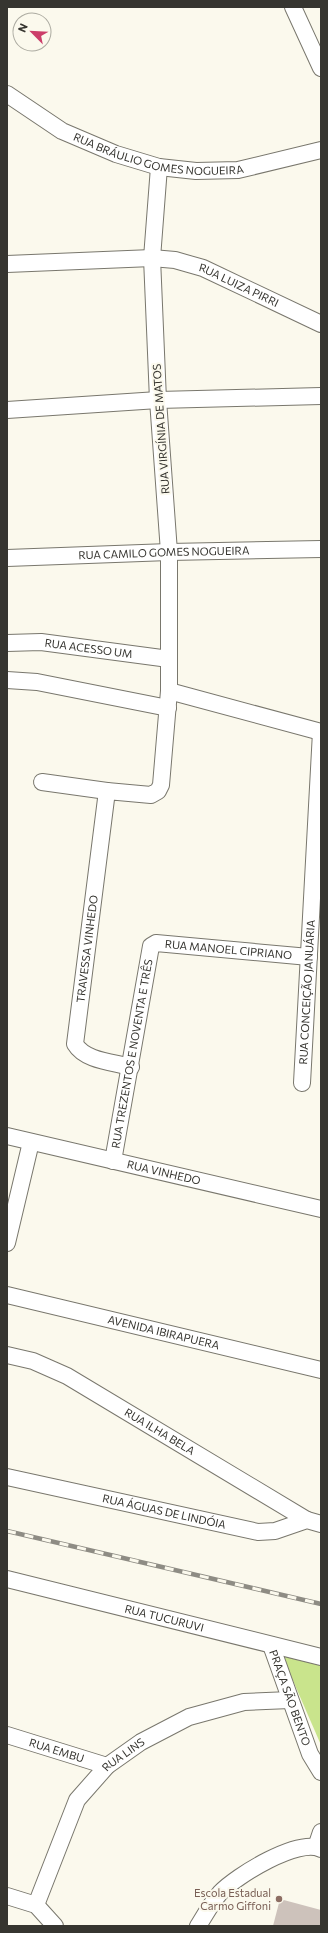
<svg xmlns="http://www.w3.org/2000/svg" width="328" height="1933" viewBox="0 0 328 1933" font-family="Commissioner,sans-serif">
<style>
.green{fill:#c9e48c}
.building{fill:#cdc2bb}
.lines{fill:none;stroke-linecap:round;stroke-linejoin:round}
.minor-casing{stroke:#79776d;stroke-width:18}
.minor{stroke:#fff;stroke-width:16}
.rail-casing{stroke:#8e8c84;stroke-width:4.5}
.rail{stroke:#fbf9ed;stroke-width:3;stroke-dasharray:9;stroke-linecap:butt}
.education-dot{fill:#8d6e63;stroke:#fbf9ed;stroke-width:1.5}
.labels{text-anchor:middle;stroke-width:4;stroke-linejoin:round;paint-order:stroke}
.street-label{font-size:11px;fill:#363530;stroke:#fbf9ed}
.education-label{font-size:11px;fill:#785e54;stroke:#fbf9ed;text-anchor:end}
</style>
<rect width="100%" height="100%" fill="#fbf9ed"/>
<polygon class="green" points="281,1653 321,1663 321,1745"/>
<polygon class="building" points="280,1899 321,1910 321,1926 273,1926"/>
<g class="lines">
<defs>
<g id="minor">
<polyline points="293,7 321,68"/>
<path id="s1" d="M7 94 62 131 116 154 159 167 196 171 238 170 321 150"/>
<path id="s2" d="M7 264 152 258 175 260 203 268 321 324"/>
<polyline points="7,410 158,400 321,396"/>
<path id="s3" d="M7 558 169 552 321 549"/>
<path id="s4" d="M7 643 41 642 169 659"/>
<polyline points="7,680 37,682 168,708"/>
<polyline points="169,691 321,732"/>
<polyline points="42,782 107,791"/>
<path id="s5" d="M131 1067C113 1062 85 1061 75 1044L107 791 151 795 158 791 161 785 169 691V552L158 400 152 258 159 167"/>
<path id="s6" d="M302 1083 321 732"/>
<path id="s7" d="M7 1136 321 1209"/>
<path id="s8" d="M113 1161 151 946 156 943 309 957"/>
<polyline points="7,1243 31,1142"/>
<path id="s9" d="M7 1295 321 1370"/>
<path id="s10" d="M7 1355 33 1361 67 1376 307 1520"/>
<path id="s11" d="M7 1477 258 1532 275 1531 307 1520 321 1524"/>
<path id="s12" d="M7 1579 321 1657"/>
<path id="s13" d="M271 1645 310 1754 321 1772"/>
<path id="s14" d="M7 1735 107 1766"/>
<polyline points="316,1847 321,1832"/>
<polyline points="7,1896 36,1905 55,1926"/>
<path id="s15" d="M36 1905 77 1800 107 1766 141 1742 189 1717 244 1702 290 1700"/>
<path d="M198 1926C205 1915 212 1902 220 1893 236 1876 299 1837 321 1849"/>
</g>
</defs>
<use href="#minor" class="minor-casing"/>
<use href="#minor" class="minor"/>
<defs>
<polyline id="rail" points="7,1531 321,1604"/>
</defs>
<use href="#rail" class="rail-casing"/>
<use href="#rail" class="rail"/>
</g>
<circle class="education-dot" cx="279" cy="1899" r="4"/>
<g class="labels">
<g class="street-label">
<text dy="4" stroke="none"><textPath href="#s1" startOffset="167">RUA BRÁULIO GOMES NOGUEIRA</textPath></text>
<text dy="4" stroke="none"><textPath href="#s2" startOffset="237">RUA LUIZA PIRRI</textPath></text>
<text transform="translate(161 429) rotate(-94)" y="4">RUA VIRGÍNIA DE MATOS</text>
<text dy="4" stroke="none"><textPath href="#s3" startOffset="157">RUA CAMILO GOMES NOGUEIRA</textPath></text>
<text dy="4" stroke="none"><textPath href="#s4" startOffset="82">RUA ACESSO UM</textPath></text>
<text dy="4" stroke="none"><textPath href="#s5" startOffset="158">TRAVESSA VINHEDO</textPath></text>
<text dy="4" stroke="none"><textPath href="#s8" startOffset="297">RUA MANOEL CIPRIANO</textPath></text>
<text dy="4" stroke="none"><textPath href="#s6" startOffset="91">RUA CONCEIÇÃO JANUÁRIA</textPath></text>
<text dy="4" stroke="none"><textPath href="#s8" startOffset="109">RUA TREZENTOS E NOVENTA E TRÊS</textPath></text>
<text dy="4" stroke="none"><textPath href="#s7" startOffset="161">RUA VINHEDO</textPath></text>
<text dy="4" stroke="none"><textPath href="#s9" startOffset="161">AVENIDA IBIRAPUERA</textPath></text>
<text dy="4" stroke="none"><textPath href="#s10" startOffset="172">RUA ILHA BELA</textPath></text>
<text dy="4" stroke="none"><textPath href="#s11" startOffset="161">RUA ÁGUAS DE LINDÓIA</textPath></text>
<text dy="4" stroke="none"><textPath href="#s12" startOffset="162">RUA TUCURUVI</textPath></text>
<text dy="4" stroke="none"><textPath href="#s13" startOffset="56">PRAÇA SÃO BENTO</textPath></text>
<text dy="4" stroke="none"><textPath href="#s14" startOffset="52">RUA EMBU</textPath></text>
<text dy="4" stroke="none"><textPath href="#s15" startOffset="178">RUA LINS</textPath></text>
</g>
<g class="education-label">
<text x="271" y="1897">Escola Estadual<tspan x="271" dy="13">Carmo Giffoni</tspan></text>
</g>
</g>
<rect width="328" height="1933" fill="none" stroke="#363530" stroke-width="16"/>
<g transform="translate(32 32) rotate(294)"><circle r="19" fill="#fbf9ed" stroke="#acaba1"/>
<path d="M0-3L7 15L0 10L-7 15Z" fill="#cc3e6a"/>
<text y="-6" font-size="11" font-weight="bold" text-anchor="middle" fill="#363530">N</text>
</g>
</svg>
